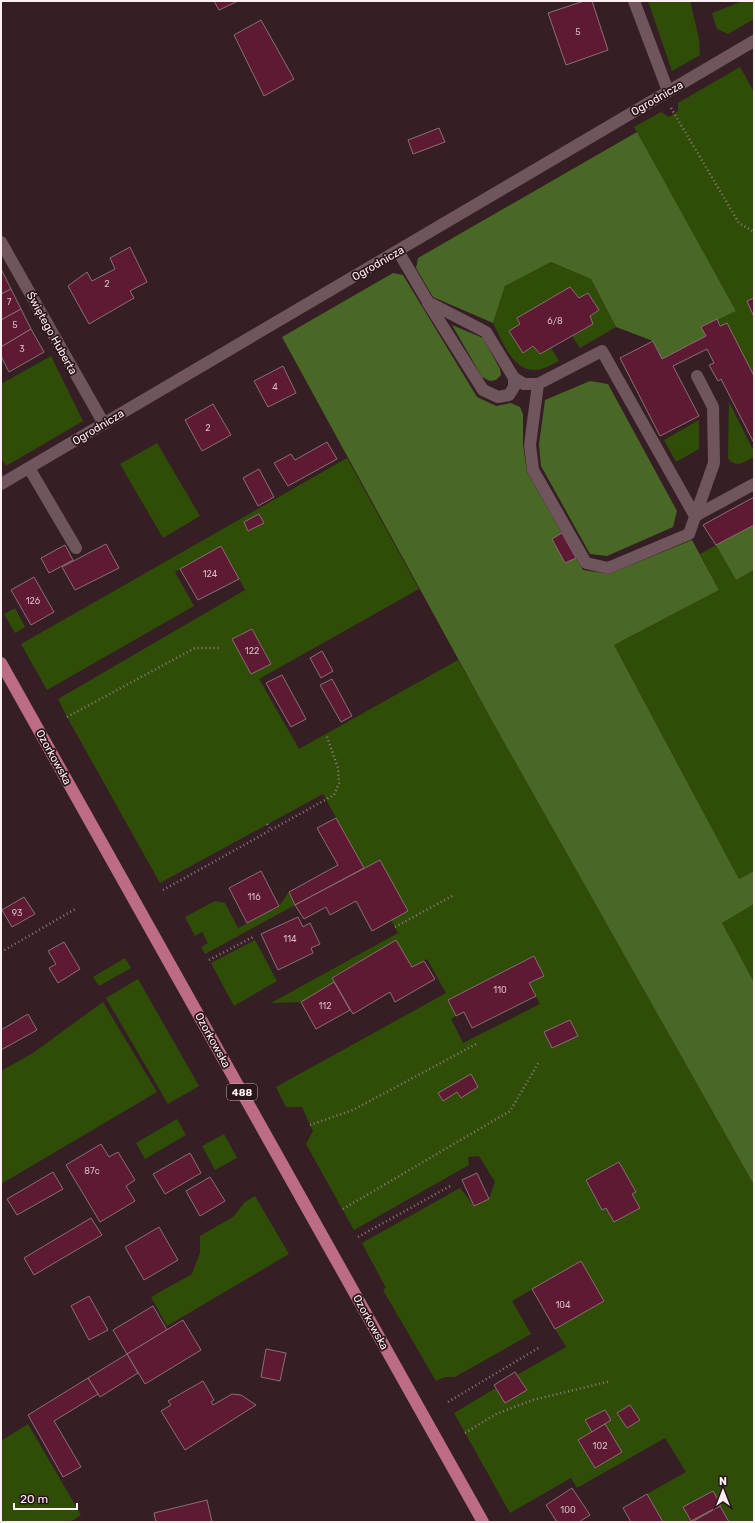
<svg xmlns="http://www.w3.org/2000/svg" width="755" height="1523" viewBox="0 0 755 1523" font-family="Rubik,sans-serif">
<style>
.green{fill:#304d08;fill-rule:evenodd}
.forest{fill:#496826}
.building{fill:#5d1a32;stroke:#8a6f75}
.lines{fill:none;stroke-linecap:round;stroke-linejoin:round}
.path{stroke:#8e7b7f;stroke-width:2.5;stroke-dasharray:1 3;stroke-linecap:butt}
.lane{stroke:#70565c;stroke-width:12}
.street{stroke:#70565c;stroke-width:12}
.primary{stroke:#bc6c83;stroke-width:12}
.labels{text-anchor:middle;stroke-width:3.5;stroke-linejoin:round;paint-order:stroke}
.number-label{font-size:9px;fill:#d6bac2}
.shield{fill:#2a151b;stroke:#bfaeb2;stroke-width:1}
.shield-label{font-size:10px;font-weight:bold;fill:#ffeff2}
.street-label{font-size:11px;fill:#ffeff2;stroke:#2a151b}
</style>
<rect width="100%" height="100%" fill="#351f24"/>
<g class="green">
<polygon points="648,1 690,1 699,39 700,55 672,71"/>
<polygon points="743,1 754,1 754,19 728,34 717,29 712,13"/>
<polygon points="740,67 754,92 754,298 747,302 754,317 754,376 717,319 736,311 634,127 661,112 669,117 678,111 678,103"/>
<path d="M551 262 591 279 616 327 580 348 572 336 593 324 590 316 599 310 588 293 579 298 570 287 517 318 520 324 509 331 523 353 533 346 540 354 551 348 559 361C552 364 543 370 536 370 512 371 502 340 493 323L505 286Z"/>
<polygon points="51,356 83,421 6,466 1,458 1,384"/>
<path d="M729 402 752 448 754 447V457C745 462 735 469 728 458Z"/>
<polygon points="699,420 699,449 676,462 664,440"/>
<polygon points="157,443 200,516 163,538 120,464"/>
<path d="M347 458 419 589 259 679 299 749 458 660 491 719 754 1185V1522H663L647 1494 686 1472 665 1438 577 1488 571 1478 510 1513 454 1413 496 1388 506 1403 526 1390 517 1375 566 1347 555 1329 604 1300 581 1261 512 1301 531 1334 455 1377H445L436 1381 383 1290 386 1288 362 1243 460 1188 474 1206 489 1199 495 1182 479 1156 468 1157 469 1165 354 1230 306 1144 313 1131 302 1107H286L276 1087 446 993 427 959 412 967 396 941 332 977 334 982 301 1002 271 1003 398 933 391 920 408 911 380 860 364 868 323 794 160 883 67 717 58 699 245 590 222 547 175 572 194 606 47 690 21 644ZM252 629 271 663 251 674 232 639ZM533 956 544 975 529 983 540 1004 463 1043 451 1019 456 1016 448 1000ZM630 1405 640 1420 627 1428 617 1413ZM605 1410 611 1420 605 1424 622 1452 595 1468 578 1440 592 1432 586 1420ZM713 1491 721 1504 684 1507Z"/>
<polygon points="716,545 736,580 754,570 754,871 739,879 614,645 719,590 700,554"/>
<polygon points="15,608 25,627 15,633 4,614"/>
<polygon points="289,892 295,905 205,954 201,947 208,943 202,932 195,936 185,917 215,901 225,903 238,928 279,906"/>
<polygon points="754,904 754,982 722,923"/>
<polygon points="255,940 277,981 234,1006 211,963"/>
<polygon points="125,958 131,968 99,986 93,977"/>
<polygon points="138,979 199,1086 168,1104 106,998"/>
<polygon points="103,1002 157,1092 1,1184 1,1071 33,1053"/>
<polygon points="177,1119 186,1135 145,1159 136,1143"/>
<polygon points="224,1134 237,1158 215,1170 202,1146"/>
<polygon points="255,1196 289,1254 167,1326 151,1297 192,1274 200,1253 200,1236 233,1217 245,1202"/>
<polygon points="28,1424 81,1515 70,1522 1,1522 1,1441"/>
</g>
<g class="forest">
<polygon points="637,132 736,311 702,327 706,336 662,359 653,341 616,327 591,279 551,262 505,286 493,323 433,297 416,268 418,258"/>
<polygon points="393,273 403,275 477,397 496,406 511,403 520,407 523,414 523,445 527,472 562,533 552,539 565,563 576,558 583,570 609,574 692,540 719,590 614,645 739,879 754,871 754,904 722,923 754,982 754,1185 491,719 282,337"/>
<polygon points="452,325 483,338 500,369 501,375 496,380 490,381 482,377"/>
<polygon points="590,381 608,384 677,511 673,527 607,556 590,554 541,466 539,444 545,400"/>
<polygon points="754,525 754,570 736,580 716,545"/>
</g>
<g class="building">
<polygon points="214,1 238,1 219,10"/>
<polygon points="584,1 592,1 608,50 566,65 548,13"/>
<polygon points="261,20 294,79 264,96 234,35"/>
<polygon points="439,128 445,142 413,154 408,140"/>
<polygon points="130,247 147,282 130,291 134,298 89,324 68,286 87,272 92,281 115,269 110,258"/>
<polygon points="1,269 11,289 1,294"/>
<polygon points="570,287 579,298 588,293 599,310 590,316 593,324 540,354 533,346 523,353 509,331 520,324 517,318"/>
<polygon points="11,289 21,309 1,320 1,294"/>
<polygon points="754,298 754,317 747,301"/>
<polygon points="21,309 31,329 1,347 1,320"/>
<polygon points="717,319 720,326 727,323 754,376 754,443 721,379 718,381 709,365 714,363 707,349 673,366 699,416 660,436 620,358 653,341 662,359 706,336 701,327"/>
<polygon points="31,329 44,352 9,372 1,356 1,347"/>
<polygon points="283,366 296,393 268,407 254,381"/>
<polygon points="213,404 231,435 202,451 185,420"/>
<polygon points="327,442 337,459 288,486 274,463 291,454 295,460"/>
<polygon points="259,469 274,497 258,506 243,478"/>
<polygon points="754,497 754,525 716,545 703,525"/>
<polygon points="259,514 264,523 248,531 244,522"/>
<polygon points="562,533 576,558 565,563 552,539"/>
<polygon points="106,544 119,568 75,590 62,567"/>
<polygon points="65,545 73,560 49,573 41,558"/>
<polygon points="221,546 239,579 198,600 180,569"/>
<polygon points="34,577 54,612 31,625 11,590"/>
<polygon points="252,629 271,664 251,674 232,639"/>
<polygon points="322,651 333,671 321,678 310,658"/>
<polygon points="282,675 306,719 291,727 266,683"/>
<polygon points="332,679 352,716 341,722 320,685"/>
<polygon points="336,818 364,868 295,905 289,892 338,865 317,828"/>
<polygon points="380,860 408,911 372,931 356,901 330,915 326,907 304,919 295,905"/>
<polygon points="261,871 279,906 247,923 229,888"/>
<polygon points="24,897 35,914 12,927 2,910"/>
<polygon points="298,917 303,927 310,923 320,944 311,948 313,953 278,970 261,934"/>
<polygon points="396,940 412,967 424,961 435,979 395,1002 390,992 353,1014 332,978"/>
<polygon points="64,942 80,969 58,983 49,968 56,964 48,951"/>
<polygon points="534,956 544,976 529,983 536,996 472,1028 464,1012 456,1016 448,1000"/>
<polygon points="334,982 350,1010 316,1029 301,1002"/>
<polygon points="28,1014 37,1030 1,1050 1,1030"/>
<polygon points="570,1020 578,1036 552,1048 544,1032"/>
<polygon points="471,1074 478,1087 461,1098 457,1092 443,1101 438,1093"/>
<polygon points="101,1144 109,1157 118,1152 135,1180 126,1186 135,1201 100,1222 66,1165"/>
<polygon points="190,1153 201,1173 165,1194 153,1174"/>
<polygon points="619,1162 636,1192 632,1194 640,1208 614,1222 606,1208 602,1210 586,1180"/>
<polygon points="53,1172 63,1189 17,1215 7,1199"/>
<polygon points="477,1173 489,1199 474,1206 462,1180"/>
<polygon points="210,1177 225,1201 200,1216 186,1191"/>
<polygon points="91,1218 102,1235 34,1275 24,1258"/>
<polygon points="159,1227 178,1260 144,1280 125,1247"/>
<polygon points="581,1261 604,1301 555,1329 532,1289"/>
<polygon points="89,1296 108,1330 89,1340 71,1306"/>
<polygon points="153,1306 167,1330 127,1354 113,1330"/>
<polygon points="183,1320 201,1350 145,1384 127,1354"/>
<polygon points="266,1349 286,1353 280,1381 261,1377"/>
<polygon points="127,1354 138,1373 100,1397 88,1378"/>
<polygon points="515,1372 527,1390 505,1403 494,1385"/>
<polygon points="88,1378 98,1394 54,1421 81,1467 63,1477 28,1415"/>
<polygon points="203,1381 214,1400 211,1402 213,1405 232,1394 241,1395 256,1405 185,1450 161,1411 171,1405 168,1401"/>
<polygon points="630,1405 640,1420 627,1428 617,1413"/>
<polygon points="605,1410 611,1420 592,1432 585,1420"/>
<polygon points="605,1424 622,1452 595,1468 578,1440"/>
<polygon points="572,1488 590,1515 579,1522 557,1522 546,1505"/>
<polygon points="713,1491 721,1505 691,1521 683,1507"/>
<polygon points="647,1494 663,1522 631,1522 623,1508"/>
<polygon points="207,1500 212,1522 156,1522 154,1513"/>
<polygon points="720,1506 729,1522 692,1522"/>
</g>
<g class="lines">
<g class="path">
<polyline points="671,108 739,223 754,232"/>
<polyline points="67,717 195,648 219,648"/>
<polyline points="267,824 271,830"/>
<polyline points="163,890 334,795 339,783 338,768 326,734"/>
<polyline points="395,927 454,895"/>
<polyline points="1,952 77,908"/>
<polyline points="209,960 255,936"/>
<polyline points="310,1125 353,1110 478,1043"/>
<polyline points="343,1209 510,1111 539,1062"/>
<polyline points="358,1237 452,1185"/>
<polyline points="448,1402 540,1347"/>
<polyline points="465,1433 496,1414 533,1400 611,1381"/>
</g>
<g class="lane">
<polyline points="634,1 668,91"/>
<polyline points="398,251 428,302 486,332 514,378 524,384 538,384 602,351 695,516 754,484"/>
<polyline points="428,303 483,390 498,397 509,395 514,387 514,378"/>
<polyline points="538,384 530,445 533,470 586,563 608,568 689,534 714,463 713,407 697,376"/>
<polyline points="29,468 76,548"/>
</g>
<g class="street">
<polyline points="1,242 104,424"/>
<polyline points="1,484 754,41"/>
</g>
<polyline class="primary" points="1,663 483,1522"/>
</g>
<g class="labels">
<g class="number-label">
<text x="578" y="35">5</text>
<text x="107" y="287">2</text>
<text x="9" y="305">7</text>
<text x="555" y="324">6/8</text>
<text x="15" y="328">5</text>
<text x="22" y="352">3</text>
<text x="275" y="390">4</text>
<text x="208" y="431">2</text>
<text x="210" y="577">124</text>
<text x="33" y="604">126</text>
<text x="252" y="654">122</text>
<text x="254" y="900">116</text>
<text x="17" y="916">93</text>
<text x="290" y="942">114</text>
<text x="500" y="993">110</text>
<text x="325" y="1009">112</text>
<text x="92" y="1174">87c</text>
<text x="563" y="1308">104</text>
<text x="600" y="1449">102</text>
<text x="568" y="1513">100</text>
</g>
<rect class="shield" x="227" y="1084" width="30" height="16" rx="3"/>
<g class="shield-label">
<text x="242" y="1096">488</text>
</g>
<g class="street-label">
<text transform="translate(657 98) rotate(-30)" y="4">Ogrodnicza</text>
<text transform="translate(378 263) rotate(-30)" y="4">Ogrodnicza</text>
<text transform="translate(52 333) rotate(61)" y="4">Świętego Huberta</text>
<text transform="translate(98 427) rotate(-31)" y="4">Ogrodnicza</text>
<text transform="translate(54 757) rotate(61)" y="4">Ozorkowska</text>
<text transform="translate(213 1040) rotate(61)" y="4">Ozorkowska</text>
<text transform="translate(371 1322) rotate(61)" y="4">Ozorkowska</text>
</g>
</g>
<rect width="755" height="1523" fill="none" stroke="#ffeff2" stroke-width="4"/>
<g transform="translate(723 1491)" stroke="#2a151b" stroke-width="3" paint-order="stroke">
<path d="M0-3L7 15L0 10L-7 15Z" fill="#ffeff2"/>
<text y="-6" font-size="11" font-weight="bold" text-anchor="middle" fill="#ffeff2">N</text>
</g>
<path d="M14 1503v6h63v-6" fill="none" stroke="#ffeff2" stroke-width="2"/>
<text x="20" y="1503" font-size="12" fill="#ffeff2" stroke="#2a151b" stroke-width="3" paint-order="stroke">20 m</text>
</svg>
